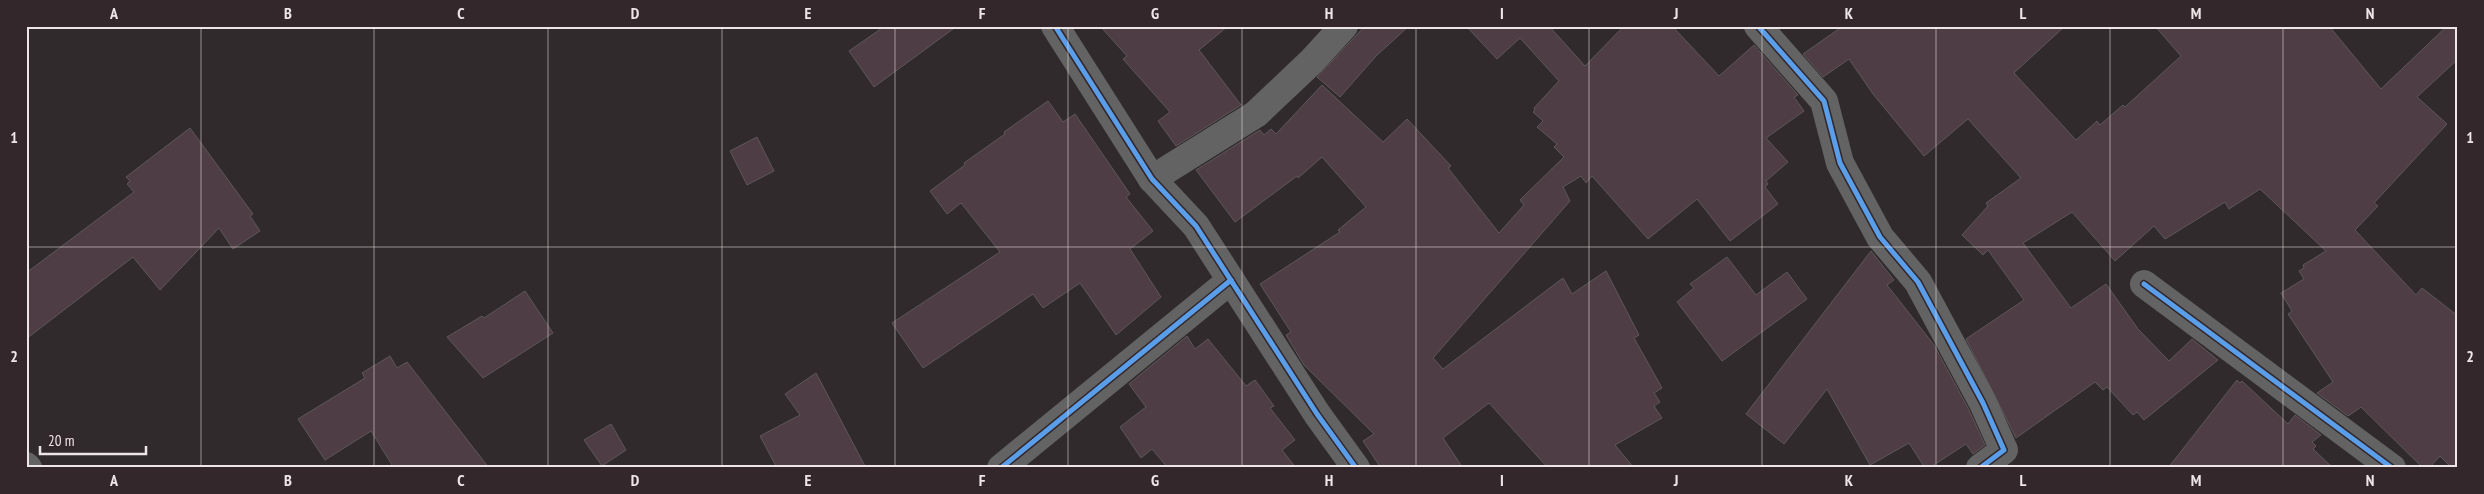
<svg xmlns="http://www.w3.org/2000/svg" width="2484" height="494" viewBox="0 0 2484 494" font-family="'PT Sans Narrow',sans-serif">
<style>
.building{fill:#4e3d44;stroke:#5e585a}
.lines{fill:none;stroke-linecap:round;stroke-linejoin:round}
.street{stroke:#626362;stroke-width:28}
.cycleway-casing{stroke:#33272b;stroke-width:8}
.cycleway{stroke:#5a9eea;stroke-width:5}
.grid{fill:none;stroke:#eee5e7;stroke-width:1;stroke-opacity:0.55}
.neatline{fill:none;stroke:#eee5e7;stroke-width:2}
.grid-label{font-size:16px;text-anchor:middle;font-weight:bold;fill:#eee5e7}
</style>
<rect width="100%" height="100%" fill="#302a2c"/>
<g class="building">
<polygon points="885,26 957,26 874,87 849,51"/>
<polygon points="1100,26 1228,26 1199,50 1241,105 1176,146 1158,121 1170,112 1123,59 1127,56"/>
<polygon points="1365,26 1409,26 1377,55 1340,97 1317,77"/>
<polygon points="1466,26 1549,26 1585,66 1624,26 1672,26 1719,76 1754,45 1798,95 1794,97 1804,111 1766,138 1788,162 1766,181 1768,184 1765,187 1778,204 1730,241 1697,199 1648,239 1592,176 1586,183 1581,176 1563,187 1570,201 1433,358 1443,369 1563,278 1572,294 1606,271 1639,335 1634,338 1662,388 1654,393 1660,402 1654,406 1662,418 1615,445 1634,468 1548,468 1489,403 1443,438 1463,468 1381,468 1363,441 1374,434 1304,365 1286,335 1291,332 1260,284 1340,232 1338,230 1366,207 1322,157 1298,178 1297,176 1235,222 1196,170 1260,130 1264,135 1271,129 1276,134 1322,85 1383,142 1407,119 1451,166 1448,168 1499,233 1524,205 1520,200 1564,157 1554,147 1557,144 1537,127 1543,121 1533,112 1535,110 1534,108 1559,81 1520,38 1497,59"/>
<polygon points="1843,26 2065,26 2014,73 2076,140 2097,121 2100,125 2123,105 2125,107 2181,56 2155,26 2329,26 2381,89 2447,26 2458,26 2458,59 2417,97 2447,124 2374,203 2378,206 2355,230 2416,295 2422,288 2458,316 2458,468 2452,468 2440,456 2429,468 2423,468 2361,407 2348,416 2317,393 2333,382 2288,314 2292,311 2281,293 2304,279 2299,271 2304,268 2303,265 2326,251 2260,189 2229,209 2225,202 2165,239 2154,226 2115,261 2072,212 2023,243 2071,308 2106,284 2138,329 2169,361 2192,339 2218,360 2144,420 2137,412 2133,415 2107,387 2103,390 2095,382 2016,438 1966,339 2024,300 1988,250 1983,255 1962,235 1988,206 1986,203 2021,178 1968,119 1924,156 1873,94 1849,59 1823,77 1803,54"/>
<polygon points="1048,101 1063,122 1075,114 1130,194 1126,197 1153,231 1130,249 1161,297 1116,335 1080,283 1043,308 1033,294 923,368 892,323 1000,252 961,203 947,214 930,191 965,165 964,163 1005,134 1004,132"/>
<polygon points="190,128 253,214 250,216 260,231 233,249 219,228 160,290 133,257 26,339 26,273 134,192 127,184 130,181 126,177"/>
<polygon points="757,137 774,171 747,185 730,151"/>
<polygon points="1871,251 1894,280 1887,285 1934,345 1969,410 1985,445 1973,454 1966,444 1929,468 1925,468 1909,443 1870,465 1827,389 1784,444 1746,414"/>
<polygon points="1727,257 1756,295 1787,272 1807,299 1722,361 1677,302 1694,288 1690,284"/>
<polygon points="525,291 553,333 483,378 447,337 482,316 484,318"/>
<polygon points="1187,336 1195,349 1208,339 1246,386 1255,380 1274,406 1270,408 1295,440 1282,450 1296,468 1168,468 1152,449 1141,458 1120,427 1146,407 1129,384"/>
<polygon points="390,356 397,368 407,362 489,468 394,468 371,431 325,460 298,419 365,378 362,373"/>
<polygon points="816,373 866,468 777,468 760,436 800,415 785,394"/>
<polygon points="2237,380 2240,383 2242,381 2288,424 2295,415 2321,435 2312,442 2316,446 2313,449 2333,468 2168,468"/>
<polygon points="611,424 626,450 602,466 584,440"/>
</g>
<g class="lines">
<g class="street">
<polyline points="1055,26 1152,179 1196,226 1317,414 1356,468"/>
<polyline points="1758,26 1824,101 1840,163 1880,237 1918,282 1983,403 2004,450 1980,468"/>
<polyline points="1152,179 1256,114 1312,61 1344,26"/>
<polyline points="2144,284 2392,468"/>
<polyline points="26,466 28,468"/>
<polyline points="1001,468 1231,280"/>
</g>
<defs>
<g id="cycleway">
<polyline points="1055,26 1152,179 1196,226 1317,414 1356,468"/>
<polyline points="1758,26 1824,101 1840,163 1880,237 1918,282 1983,403 2004,450 1980,468"/>
<polyline points="2144,284 2392,468"/>
<polyline points="1001,468 1231,280"/>
</g>
</defs>
<use href="#cycleway" class="cycleway-casing"/>
<use href="#cycleway" class="cycleway"/>
</g>
<path class="grid" d="M201 26V468M374 26V468M548 26V468M722 26V468M895 26V468M1068 26V468M1242 26V468M1416 26V468M1589 26V468M1762 26V468M1936 26V468M2110 26V468M2283 26V468M26 247H2458"/>
<rect width="2484" height="494" fill="none" stroke="#33272b" stroke-width="55"/>
<path d="M40 446v8h106v-8" fill="none" stroke="#eee5e7" stroke-width="2.5"/>
<text x="48" y="446" font-size="15" fill="#eee5e7" stroke="#33272b" stroke-width="4" paint-order="stroke">20 m</text>
<rect x="28" y="28" width="2428" height="438" class="neatline"/>
<g class="grid-label">
<text x="114" y="19">A</text>
<text x="288" y="19">B</text>
<text x="461" y="19">C</text>
<text x="635" y="19">D</text>
<text x="808" y="19">E</text>
<text x="982" y="19">F</text>
<text x="1155" y="19">G</text>
<text x="1329" y="19">H</text>
<text x="1502" y="19">I</text>
<text x="1676" y="19">J</text>
<text x="1849" y="19">K</text>
<text x="2023" y="19">L</text>
<text x="2196" y="19">M</text>
<text x="2370" y="19">N</text>
<text x="14" y="143">1</text>
<text x="2470" y="143">1</text>
<text x="14" y="362">2</text>
<text x="2470" y="362">2</text>
<text x="114" y="486">A</text>
<text x="288" y="486">B</text>
<text x="461" y="486">C</text>
<text x="635" y="486">D</text>
<text x="808" y="486">E</text>
<text x="982" y="486">F</text>
<text x="1155" y="486">G</text>
<text x="1329" y="486">H</text>
<text x="1502" y="486">I</text>
<text x="1676" y="486">J</text>
<text x="1849" y="486">K</text>
<text x="2023" y="486">L</text>
<text x="2196" y="486">M</text>
<text x="2370" y="486">N</text>
</g>
</svg>
